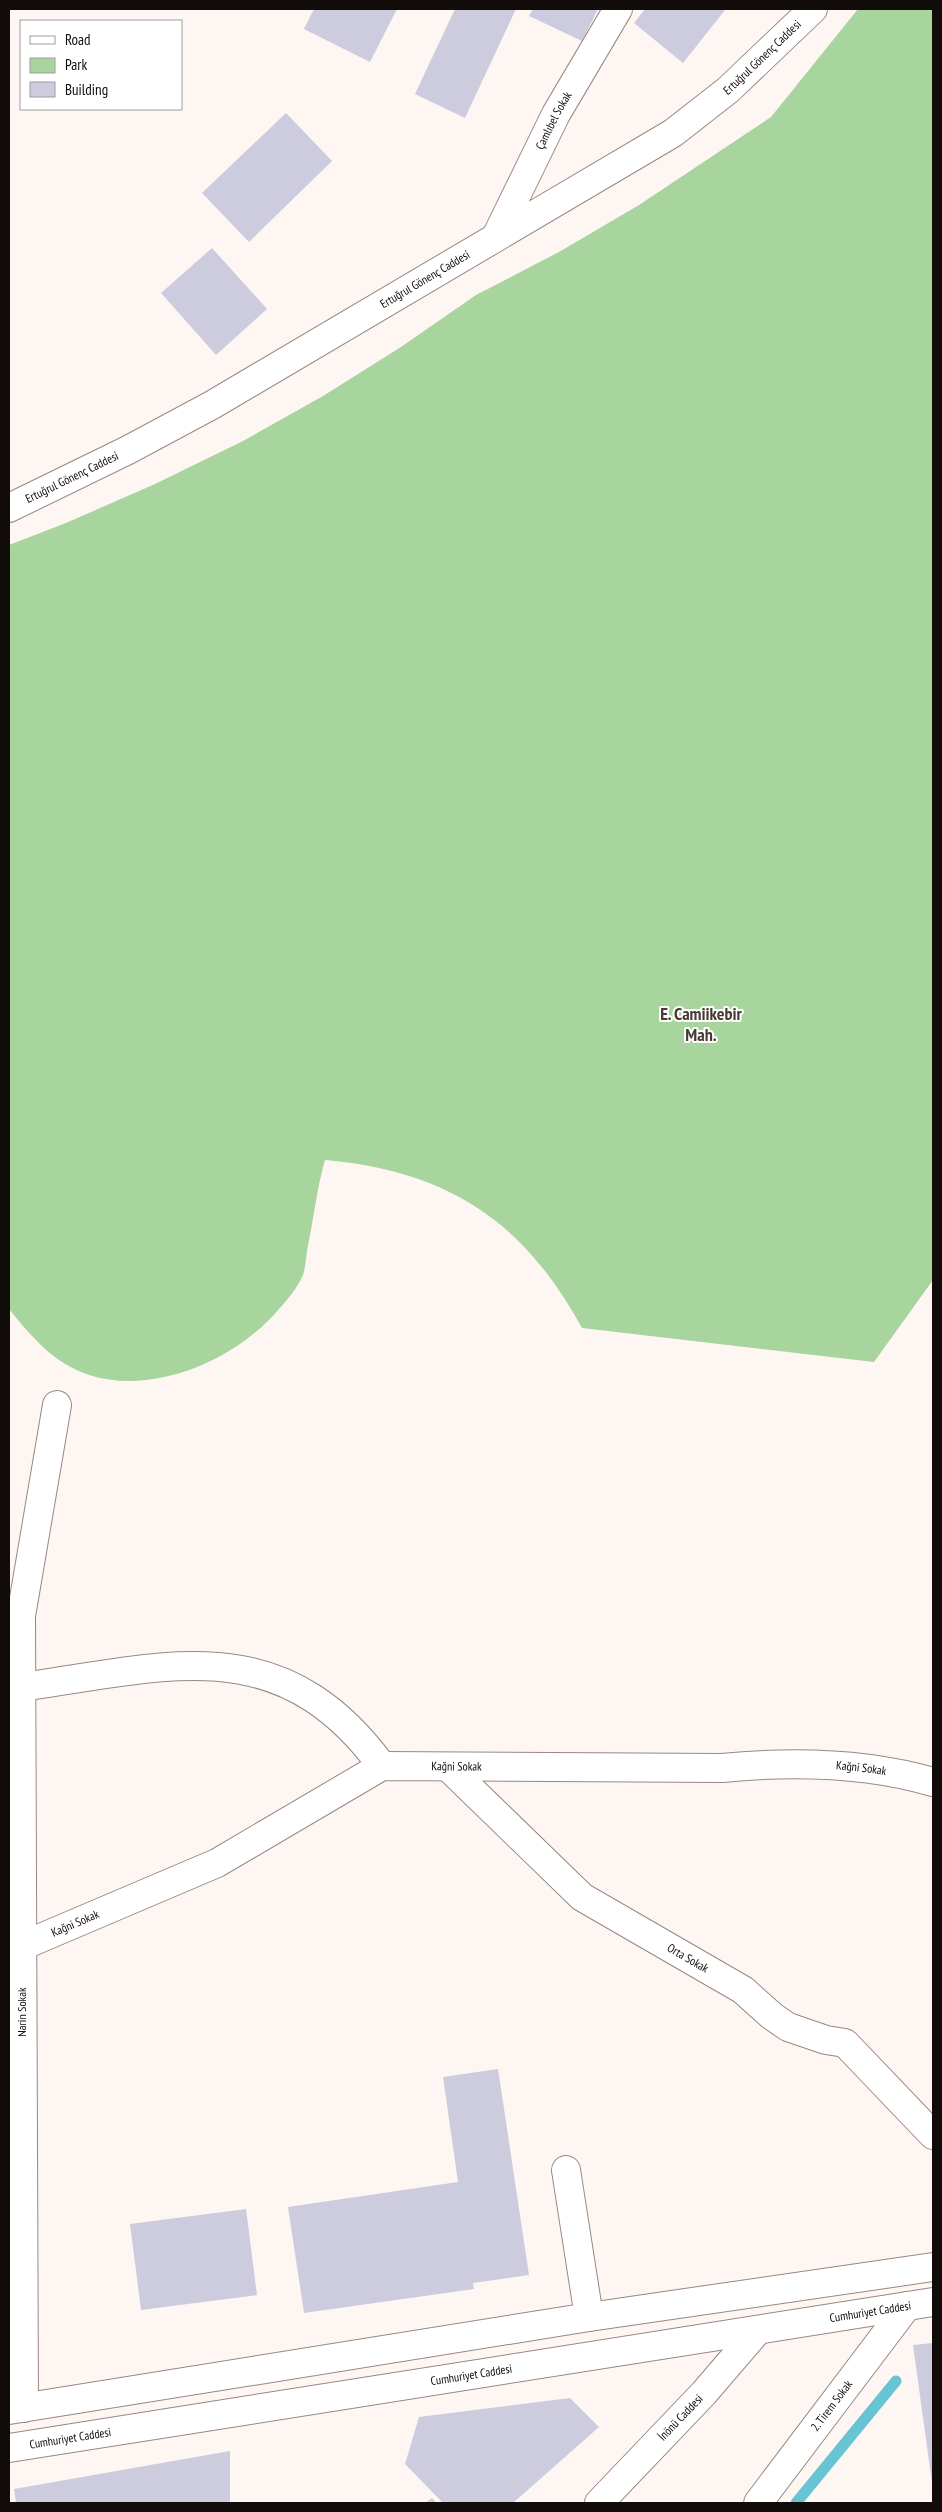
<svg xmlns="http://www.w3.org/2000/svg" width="942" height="2512" viewBox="0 0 942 2512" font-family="'PT Sans Narrow',sans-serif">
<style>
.green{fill:#a8d49e}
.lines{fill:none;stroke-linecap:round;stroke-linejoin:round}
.stream{stroke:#66c4d3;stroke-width:11}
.building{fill:#ccccde}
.minor-casing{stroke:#998781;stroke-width:30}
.secondary-casing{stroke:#998781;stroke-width:30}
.minor{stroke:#fff;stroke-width:28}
.secondary{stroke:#fff;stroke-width:28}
.labels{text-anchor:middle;stroke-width:4;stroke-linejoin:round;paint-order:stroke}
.street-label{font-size:12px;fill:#110b09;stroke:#fff}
.district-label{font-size:18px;font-weight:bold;fill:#483933;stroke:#fff}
</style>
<rect width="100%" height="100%" fill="#fef6f3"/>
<path class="green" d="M858 9H933V1280L874 1362 582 1328C523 1220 447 1171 325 1160 317 1187 314 1217 308 1245 306 1254 306 1266 303 1275 298 1287 288 1299 279 1309 237 1359 155 1396 89 1375 53 1363 32 1337 9 1309V545L66 523 155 484 243 441 323 396 401 347 476 295 559 252 639 205 771 117Z"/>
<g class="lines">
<polyline class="stream" points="796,2503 896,2381"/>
</g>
<g class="building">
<polygon points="314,9 397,9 370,62 304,29"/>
<polygon points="455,9 516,9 465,118 415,94"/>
<polygon points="533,9 598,9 582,41 529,16"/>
<polygon points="645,9 724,9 725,10 683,63 634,23"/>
<polygon points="286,113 332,161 249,242 202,193"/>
<polygon points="212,248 267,309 216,355 161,293"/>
<polygon points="498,2069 529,2275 473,2283 474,2289 304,2313 288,2207 458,2182 443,2077"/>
<polygon points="246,2209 257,2295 141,2310 130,2224"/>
<polygon points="933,2343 933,2483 932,2483 913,2345"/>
<polygon points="570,2398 599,2427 513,2503 443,2503 405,2464 419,2417"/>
<polygon points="230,2451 230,2503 16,2503 14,2489"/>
<polygon points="432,2498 436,2503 425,2503"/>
</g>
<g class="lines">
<defs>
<g id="minor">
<path id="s1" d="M496 237 556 114 618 9"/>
<path id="s2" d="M9 508 128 450 212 405 673 133 728 90 813 9"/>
<path d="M21 1687C167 1667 280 1627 382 1766"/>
<path id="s3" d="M448 1767 582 1897 743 1990 772 2016 788 2027 826 2040 845 2043 933 2135"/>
<path id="s4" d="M9 1944 22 1946 217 1863 382 1766 722 1768C793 1761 864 1762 933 1782"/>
<polyline points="566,2170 589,2317"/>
<polyline points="24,2408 21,1616 57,1405"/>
<path id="s5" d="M599 2503 704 2393 758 2330"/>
<path id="s6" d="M758 2503 907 2306"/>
</g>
<g id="secondary">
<polyline points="9,2410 589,2317 933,2267"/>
<path id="s7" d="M9 2448 933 2302"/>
</g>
</defs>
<use href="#minor" class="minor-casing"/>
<use href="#secondary" class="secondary-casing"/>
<use href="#minor" class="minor"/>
<use href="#secondary" class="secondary"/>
</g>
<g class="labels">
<g class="street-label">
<text dy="4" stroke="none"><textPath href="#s2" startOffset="880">Ertuğrul Gönenç Caddesi</textPath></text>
<text dy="4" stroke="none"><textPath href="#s1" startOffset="130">Çamlıbel Sokak</textPath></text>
<text dy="4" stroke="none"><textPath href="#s2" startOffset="475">Ertuğrul Gönenç Caddesi</textPath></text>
<text dy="4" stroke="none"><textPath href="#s2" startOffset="70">Ertuğrul Gönenç Caddesi</textPath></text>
<text dy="4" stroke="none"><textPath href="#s4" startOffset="491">Kağni Sokak</textPath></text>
<text dy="4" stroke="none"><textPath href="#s4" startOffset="896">Kağni Sokak</textPath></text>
<text dy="4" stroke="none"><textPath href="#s4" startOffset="71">Kağni Sokak</textPath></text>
<text dy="4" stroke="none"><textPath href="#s3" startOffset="309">Orta Sokak</textPath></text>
<text transform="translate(22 2012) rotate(-90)" y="4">Narin Sokak</text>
<text dy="4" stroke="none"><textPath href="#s7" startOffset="872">Cumhuriyet Caddesi</textPath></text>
<text dy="4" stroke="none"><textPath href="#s7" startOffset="468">Cumhuriyet Caddesi</textPath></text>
<text dy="4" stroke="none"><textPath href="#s6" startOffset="122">2. Tirem Sokak</textPath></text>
<text dy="4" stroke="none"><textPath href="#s5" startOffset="118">İnönü Caddesi</textPath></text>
<text dy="4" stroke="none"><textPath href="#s7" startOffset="62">Cumhuriyet Caddesi</textPath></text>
</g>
<g class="district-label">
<text x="701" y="1020">E. Camiikebir<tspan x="701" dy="21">Mah.</tspan></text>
</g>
</g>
<rect width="942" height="2512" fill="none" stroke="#110b09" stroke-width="20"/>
<rect x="20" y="20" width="162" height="90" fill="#ffffff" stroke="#a09d9d"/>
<rect x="30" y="36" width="25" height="8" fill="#ffffff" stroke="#a09d9d"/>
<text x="65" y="45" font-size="15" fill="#110b09">Road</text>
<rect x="30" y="58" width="25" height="15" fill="#a8d49e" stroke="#a09d9d"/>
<text x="65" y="70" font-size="15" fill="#110b09">Park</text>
<rect x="30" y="82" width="25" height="15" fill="#ccccde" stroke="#a09d9d"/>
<text x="65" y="95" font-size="15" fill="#110b09">Building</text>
</svg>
